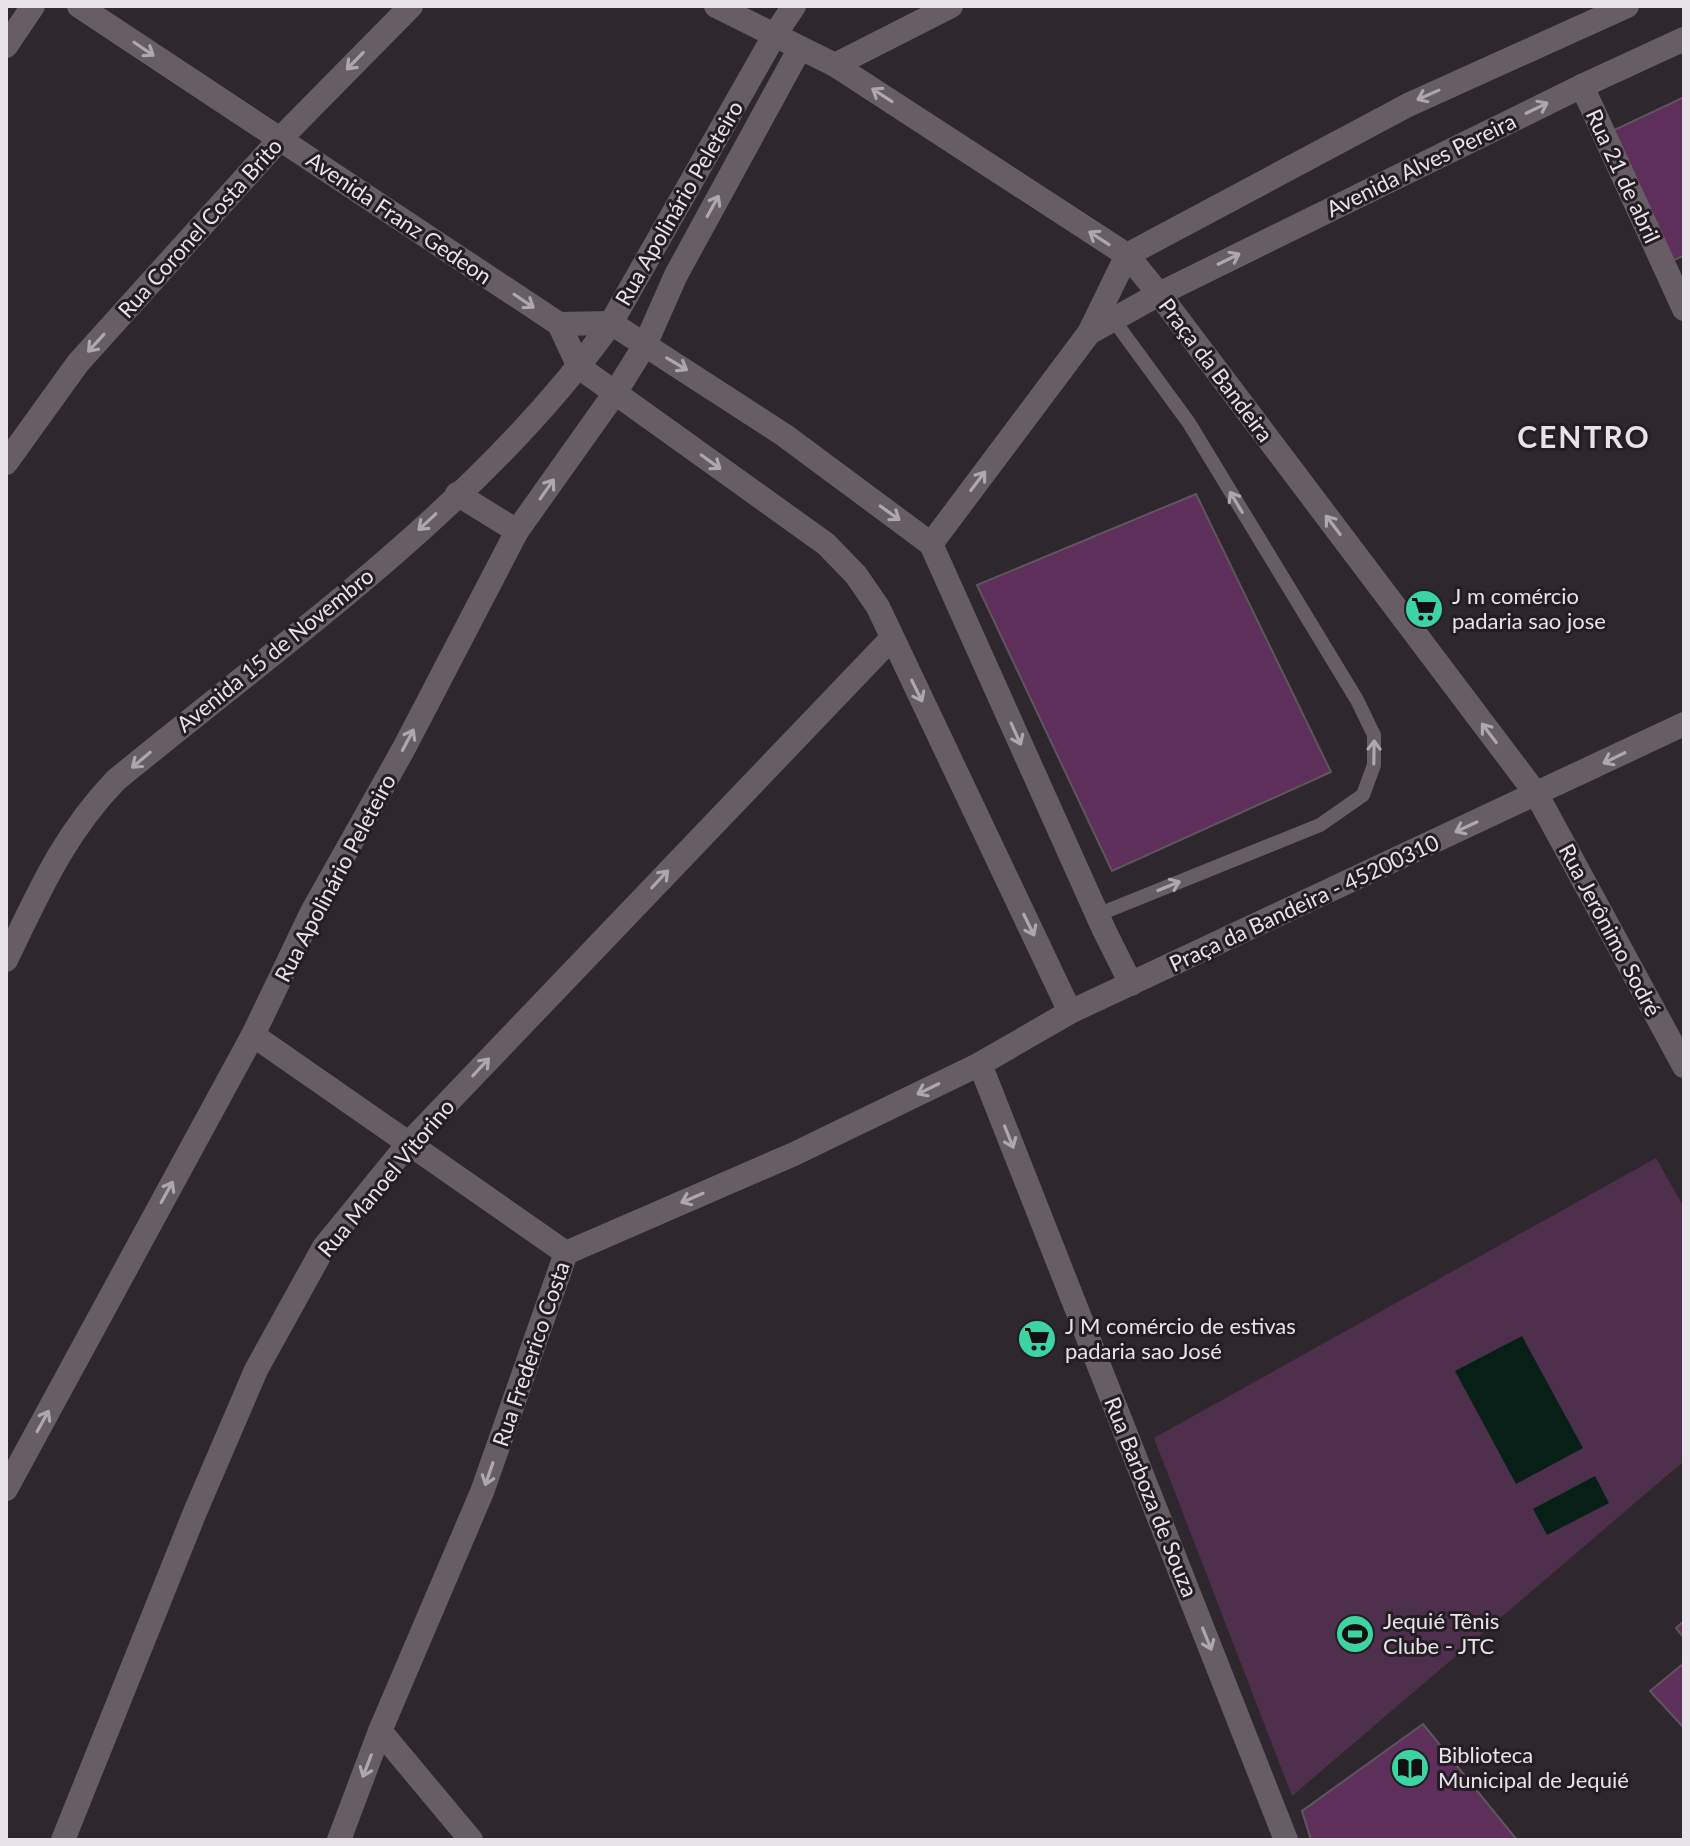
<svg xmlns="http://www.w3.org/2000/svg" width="1690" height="1846" viewBox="0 0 1690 1846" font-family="Lato,sans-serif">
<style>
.green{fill:#4f304c}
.water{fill:#062017}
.building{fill:#5f2f5c;stroke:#5e555d;stroke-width:2}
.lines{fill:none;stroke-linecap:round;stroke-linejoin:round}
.lane{stroke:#665d65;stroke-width:14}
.street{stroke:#665d65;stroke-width:24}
.oneway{stroke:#aea7ad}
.labels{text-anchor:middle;stroke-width:6;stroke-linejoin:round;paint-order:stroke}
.street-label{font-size:22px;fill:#e8e3e8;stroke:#251d24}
.poi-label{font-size:22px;fill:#e8e3e8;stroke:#251d24;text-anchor:start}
.district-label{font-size:30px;font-weight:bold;letter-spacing:2px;fill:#e8e3e8;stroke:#251d24}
</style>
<rect width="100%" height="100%" fill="#2f272e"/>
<polygon class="green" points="1656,1158 1684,1208 1684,1461 1292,1796 1154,1438"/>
<g class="water">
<polygon points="1522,1336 1583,1448 1516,1484 1455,1371"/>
<polygon points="1595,1476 1609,1503 1547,1535 1533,1509"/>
</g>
<g class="building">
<polygon points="1684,97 1684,256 1671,261 1606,134"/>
<polygon points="1196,494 1331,772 1112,871 977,585"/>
<polygon points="1684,1621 1684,1638 1676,1628"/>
<polygon points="1684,1663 1684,1728 1650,1691"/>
<polygon points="1423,1724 1517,1840 1311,1840 1302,1811"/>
</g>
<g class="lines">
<polyline class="lane" points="1097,915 1320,825 1363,795 1374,765 1374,735 1357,700 1189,423 1110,315"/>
<g class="street">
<polyline points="79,6 559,324 579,367 826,544 856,575 878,607 1070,1012"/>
<polyline points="716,6 835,65 1127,255 1159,294 1537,795 1684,1066"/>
<polyline points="6,46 33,6"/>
<polyline points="835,65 951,6"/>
<polyline points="1582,86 1684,309"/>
<polyline points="611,323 784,435 931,544 1105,932 1131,984"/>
<polyline points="559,324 611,323"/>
<polyline points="1089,333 1159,294 1582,86 1684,39"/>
<polyline points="6,463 78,363 280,139 411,6"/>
<polyline points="457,494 517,531"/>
<polyline points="931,544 1089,333 1127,255 1408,105 1627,6"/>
<path d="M6 960C39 892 63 835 116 780 286 640 482 504 611 323L774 36 794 6"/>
<polyline points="253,1035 566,1253"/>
<polyline points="980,1064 1286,1840"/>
<polyline points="6,1489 253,1035 312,912 403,750 517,531 615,393 645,345 676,275 800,48"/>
<polyline points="380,1731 471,1840"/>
<polyline points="63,1840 195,1512 256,1370 324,1247 408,1144 892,638"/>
<polyline points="339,1840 380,1731 482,1492 566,1253 794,1154 980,1064 1070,1012 1684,724"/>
</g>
</g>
<defs><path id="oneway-shaft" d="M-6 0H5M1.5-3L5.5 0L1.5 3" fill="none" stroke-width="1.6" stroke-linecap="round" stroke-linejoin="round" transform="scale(2)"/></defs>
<g class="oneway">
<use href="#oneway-shaft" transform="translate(144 49) rotate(34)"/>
<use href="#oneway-shaft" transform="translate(355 61) rotate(134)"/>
<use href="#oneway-shaft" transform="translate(882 95) rotate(-147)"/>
<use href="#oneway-shaft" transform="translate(1428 95) rotate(156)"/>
<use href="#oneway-shaft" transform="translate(1537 108) rotate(-26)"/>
<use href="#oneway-shaft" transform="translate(713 206) rotate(-61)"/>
<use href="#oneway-shaft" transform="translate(1099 238) rotate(-147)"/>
<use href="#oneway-shaft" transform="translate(1229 259) rotate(-26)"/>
<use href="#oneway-shaft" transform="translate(524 301) rotate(34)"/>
<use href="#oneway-shaft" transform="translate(96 343) rotate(132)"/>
<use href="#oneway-shaft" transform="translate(677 364) rotate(31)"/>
<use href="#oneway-shaft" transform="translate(711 462) rotate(36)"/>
<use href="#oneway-shaft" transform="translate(978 481) rotate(-53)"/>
<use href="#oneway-shaft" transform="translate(547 489) rotate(-55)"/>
<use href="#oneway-shaft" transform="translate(1236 502) rotate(-121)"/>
<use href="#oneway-shaft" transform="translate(890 513) rotate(36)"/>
<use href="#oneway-shaft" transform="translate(427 522) rotate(137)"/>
<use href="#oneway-shaft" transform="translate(1333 525) rotate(-127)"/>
<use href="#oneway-shaft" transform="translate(917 691) rotate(64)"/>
<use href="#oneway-shaft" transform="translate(1489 733) rotate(-127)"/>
<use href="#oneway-shaft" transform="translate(1016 734) rotate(66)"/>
<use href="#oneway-shaft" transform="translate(408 740) rotate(-62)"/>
<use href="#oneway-shaft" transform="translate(1374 752) rotate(-89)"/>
<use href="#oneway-shaft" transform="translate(1614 758) rotate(154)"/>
<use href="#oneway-shaft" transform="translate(141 760) rotate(140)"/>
<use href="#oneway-shaft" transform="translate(1466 827) rotate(155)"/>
<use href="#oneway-shaft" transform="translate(660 879) rotate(-47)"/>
<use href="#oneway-shaft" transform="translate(1169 886) rotate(-22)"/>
<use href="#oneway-shaft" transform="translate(1029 925) rotate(64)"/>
<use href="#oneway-shaft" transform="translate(481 1067) rotate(-47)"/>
<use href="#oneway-shaft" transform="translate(928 1089) rotate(154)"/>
<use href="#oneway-shaft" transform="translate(1009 1137) rotate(68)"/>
<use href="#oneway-shaft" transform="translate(167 1192) rotate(-61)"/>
<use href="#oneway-shaft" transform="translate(692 1198) rotate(157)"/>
<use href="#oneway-shaft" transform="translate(43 1421) rotate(-61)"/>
<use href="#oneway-shaft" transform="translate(489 1474) rotate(109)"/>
<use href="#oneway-shaft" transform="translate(1207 1639) rotate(68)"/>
<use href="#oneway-shaft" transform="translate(367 1766) rotate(111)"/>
</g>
<defs>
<symbol id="supermarket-disc" viewBox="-11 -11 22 22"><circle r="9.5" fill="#3cd4a3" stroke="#251d24"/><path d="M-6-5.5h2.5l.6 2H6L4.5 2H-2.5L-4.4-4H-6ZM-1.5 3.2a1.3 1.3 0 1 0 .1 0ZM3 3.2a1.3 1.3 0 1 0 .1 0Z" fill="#111"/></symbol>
<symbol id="stadium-disc" viewBox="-11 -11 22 22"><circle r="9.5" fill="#3cd4a3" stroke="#251d24"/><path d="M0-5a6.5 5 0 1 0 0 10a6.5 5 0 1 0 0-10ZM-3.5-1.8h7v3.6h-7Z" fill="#111"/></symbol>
<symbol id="library-disc" viewBox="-11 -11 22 22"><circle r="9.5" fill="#3cd4a3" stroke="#251d24"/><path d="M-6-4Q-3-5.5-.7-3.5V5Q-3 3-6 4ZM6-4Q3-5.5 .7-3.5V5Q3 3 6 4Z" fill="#111"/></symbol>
</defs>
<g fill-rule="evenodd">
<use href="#supermarket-disc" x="1402" y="587" width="44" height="44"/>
<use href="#supermarket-disc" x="1015" y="1317" width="44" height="44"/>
<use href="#stadium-disc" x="1333" y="1612" width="44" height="44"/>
<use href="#library-disc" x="1388" y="1746" width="44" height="44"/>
</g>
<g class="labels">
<g class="street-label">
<text transform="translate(1421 165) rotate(-26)" y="8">Avenida Alves Pereira</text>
<text transform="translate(1623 176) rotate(65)" y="8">Rua 21 de abril</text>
<text transform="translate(679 203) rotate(-60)" y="8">Rua Apolinário Peleteiro</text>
<text transform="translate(399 218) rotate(34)" y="8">Avenida Franz Gedeon</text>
<text transform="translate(200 228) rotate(-48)" y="8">Rua Coronel Costa Brito</text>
<text transform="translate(1216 370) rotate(53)" y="8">Praça da Bandeira</text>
<text transform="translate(275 650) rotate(-39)" y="8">Avenida 15 de Novembro</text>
<text transform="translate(335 878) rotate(-62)" y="8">Rua Apolinário Peleteiro</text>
<text transform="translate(1304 903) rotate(-25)" y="8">Praça da Bandeira - 45200310</text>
<text transform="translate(1610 930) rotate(62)" y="8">Rua Jerônimo Sodré</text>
<text transform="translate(386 1178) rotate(-50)" y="8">Rua Manoel Vitorino</text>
<text transform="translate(531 1354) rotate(-71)" y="8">Rua Frederico Costa</text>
<text transform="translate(1151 1497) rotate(68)" y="8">Rua Barboza de Souza</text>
</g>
<g class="poi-label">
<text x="1452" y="604">J m comércio<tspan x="1452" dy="25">padaria sao jose</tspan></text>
<text x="1065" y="1334">J M comércio de estivas<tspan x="1065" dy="25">padaria sao José</tspan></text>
<text x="1383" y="1629">Jequié Tênis<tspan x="1383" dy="25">Clube - JTC</tspan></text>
<text x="1438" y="1763">Biblioteca<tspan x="1438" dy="25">Municipal de Jequié</tspan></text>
</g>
<g class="district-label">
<text x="1584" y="448">CENTRO</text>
</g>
</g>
<rect width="1690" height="1846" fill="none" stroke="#e8e3e8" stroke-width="16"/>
</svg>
